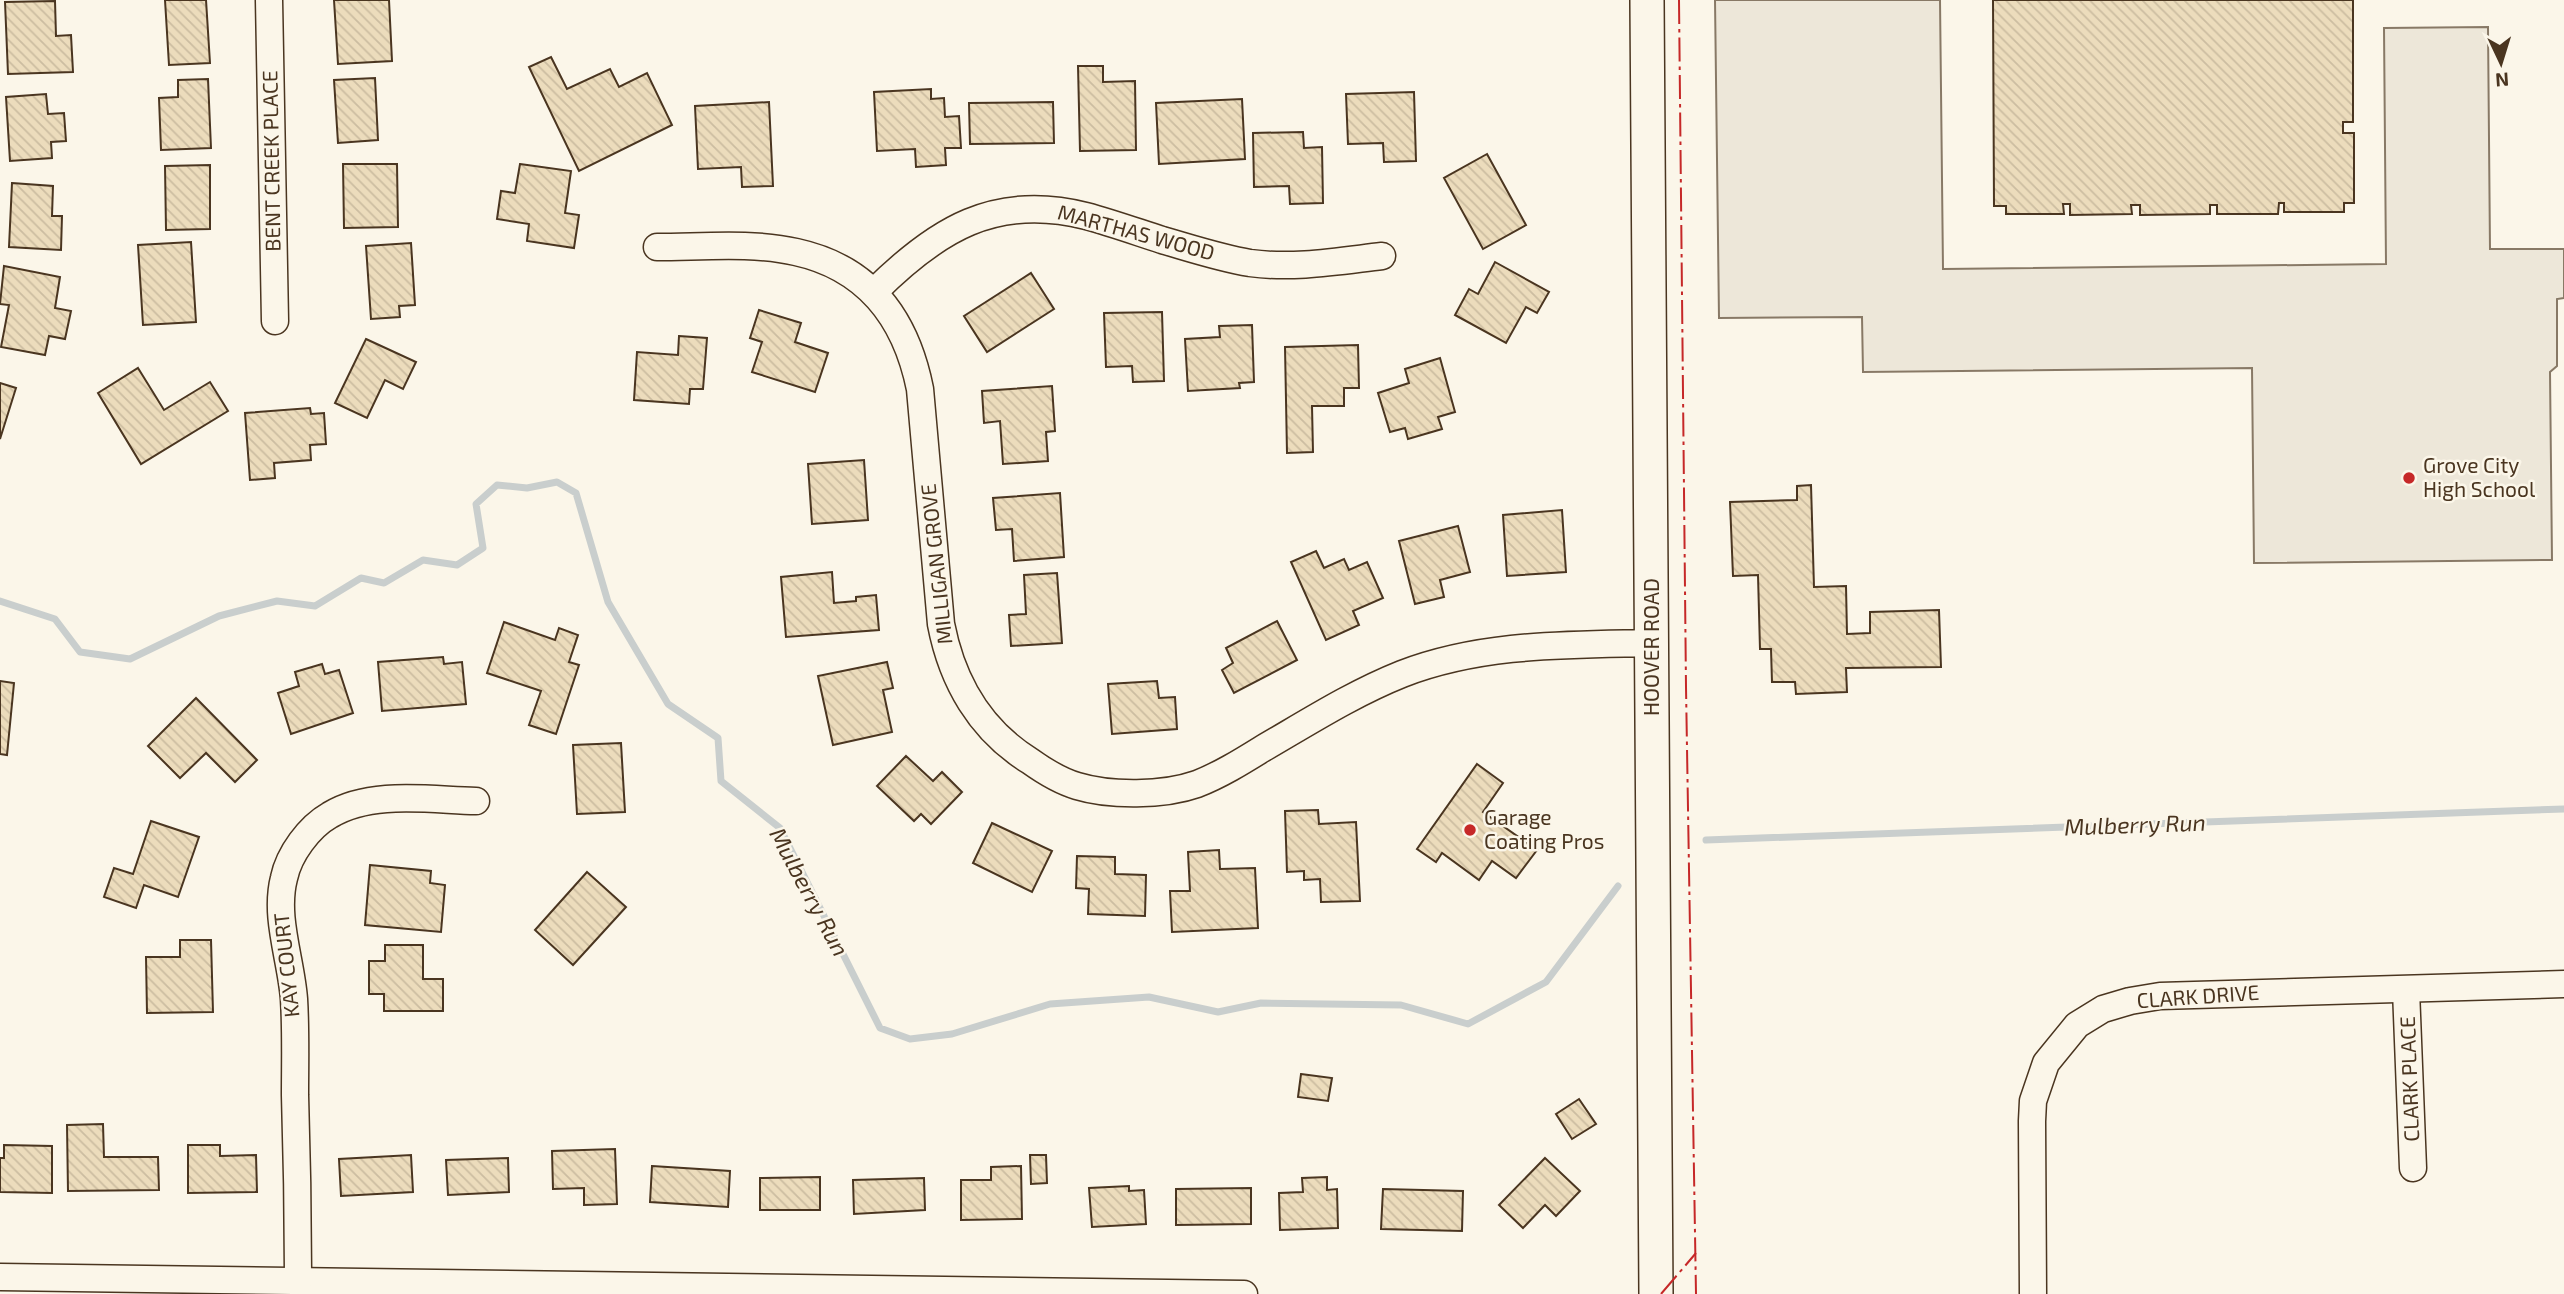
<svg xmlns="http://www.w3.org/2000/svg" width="2564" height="1294" viewBox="0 0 2564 1294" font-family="'Exo 2',sans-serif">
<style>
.parking{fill:#ede7d9;stroke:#887966;stroke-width:2}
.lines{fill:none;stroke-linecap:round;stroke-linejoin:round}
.stream{stroke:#c9cecd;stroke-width:7}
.building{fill:url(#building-back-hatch);stroke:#4a3520;stroke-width:2}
.minor-casing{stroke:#4a3520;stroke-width:29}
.major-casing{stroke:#4a3520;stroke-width:36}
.minor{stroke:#fbf6e9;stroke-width:26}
.major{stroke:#fbf6e9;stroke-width:33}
.power{stroke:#c62828;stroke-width:2;stroke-dasharray:24 5 3.5 5;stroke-linecap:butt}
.poi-dot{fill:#c62828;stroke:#fbf6e9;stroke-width:2.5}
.labels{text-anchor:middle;stroke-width:5;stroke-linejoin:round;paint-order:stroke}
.street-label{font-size:21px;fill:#4a3520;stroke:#fbf6e9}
.poi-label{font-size:21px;fill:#4a3520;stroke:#fbf6e9;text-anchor:start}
.water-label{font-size:23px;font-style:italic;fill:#4a3520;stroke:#fbf6e9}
</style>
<defs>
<pattern id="building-back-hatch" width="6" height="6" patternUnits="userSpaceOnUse" patternTransform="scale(1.75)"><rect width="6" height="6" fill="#ecdcbc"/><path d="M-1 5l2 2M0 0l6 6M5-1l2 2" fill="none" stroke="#ccbda1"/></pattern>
</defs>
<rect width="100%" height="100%" fill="#fbf6e9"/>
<polygon class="parking" points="1715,0 1940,0 1943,269 2386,264 2384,28 2488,27 2490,249 2564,249 2564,298 2557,299 2557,366 2550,372 2552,560 2254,563 2252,368 1863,372 1862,317 1719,318"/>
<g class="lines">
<g class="stream">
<polyline points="0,601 55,619 80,652 130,659 219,616 277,601 315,606 361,578 384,583 423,560 457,565 483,548 476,504 497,485 527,488 557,482 576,493 608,602 668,704 718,738 721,781 780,828 880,1028 910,1039 952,1034 1050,1004 1149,997 1218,1012 1261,1003 1401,1005 1468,1024 1546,982 1618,886"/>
<polyline points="1706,840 2564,809"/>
</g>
</g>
<g class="building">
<polygon points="165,0 206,0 210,63 169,65"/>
<polygon points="334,0 389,0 392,61 338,64"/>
<polygon points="1993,0 2353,0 2353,122 2343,122 2343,133 2354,133 2354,203 2344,203 2344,212 2284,212 2284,203 2279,203 2278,214 2217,214 2217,205 2210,205 2210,214 2140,215 2140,205 2131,205 2132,214 2070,215 2070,204 2063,204 2064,214 2006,214 2006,206 1994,206"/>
<polygon points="55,1 56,36 71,35 73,72 8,74 5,2"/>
<polygon points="551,57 567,89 610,69 619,87 647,73 672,125 579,171 529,67"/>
<polygon points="1078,66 1103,66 1103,82 1135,81 1136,150 1080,151"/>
<polygon points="375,78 378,140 338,143 334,80"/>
<polygon points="208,79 211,148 161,150 159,98 178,97 178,80"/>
<polygon points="931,89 931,99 944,98 945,117 959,116 961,148 945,148 946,165 916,167 915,149 877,151 874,92"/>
<polygon points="1414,92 1416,161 1384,162 1383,143 1348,144 1346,94"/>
<polygon points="46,94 48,114 64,113 66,141 51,142 52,158 10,161 6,97"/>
<polygon points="1242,99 1245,159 1159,164 1156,103"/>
<polygon points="769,102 773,186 742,187 741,167 698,169 695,106"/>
<polygon points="1053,102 1054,143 970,144 969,103"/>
<polygon points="1303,132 1304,148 1322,147 1323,203 1290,204 1289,186 1254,187 1253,133"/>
<polygon points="1487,154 1526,225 1483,249 1444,178"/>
<polygon points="343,164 397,164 398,227 344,228"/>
<polygon points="520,164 571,171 565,213 579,215 574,248 527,241 529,224 497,219 501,191 515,193"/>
<polygon points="210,165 210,229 166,230 165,166"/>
<polygon points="12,183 53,186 52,216 62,216 61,250 9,247"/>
<polygon points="191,242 196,322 143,325 138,245"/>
<polygon points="411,243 415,305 399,306 400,317 371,319 366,246"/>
<polygon points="1495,262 1549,292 1537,313 1526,307 1506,343 1455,315 1469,289 1478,294"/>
<polygon points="4,266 60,277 55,308 71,311 65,339 49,336 45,355 1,347 9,305 0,304"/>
<polygon points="1031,273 1054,309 987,352 964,316"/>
<polygon points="759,310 801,323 795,342 828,353 815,392 752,372 762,342 750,338"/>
<polygon points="1162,312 1164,381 1133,382 1132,366 1106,367 1104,313"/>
<polygon points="1252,325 1254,382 1239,383 1240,388 1188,391 1185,339 1220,337 1219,326"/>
<polygon points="679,336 707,338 703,389 690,389 689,404 634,400 637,352 678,355"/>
<polygon points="366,339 416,362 403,389 385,380 367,418 335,403"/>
<polygon points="1358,345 1359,388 1344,388 1344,406 1312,406 1313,452 1287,453 1285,347"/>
<polygon points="1440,358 1455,412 1438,417 1442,429 1408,439 1405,428 1390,432 1378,393 1409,383 1405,369"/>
<polygon points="138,368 164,410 210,382 228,411 141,464 98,393"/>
<polygon points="0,383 16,388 0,439"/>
<polygon points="1052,386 1055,431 1046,432 1048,461 1003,464 1000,421 984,423 982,391"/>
<polygon points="310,408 311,414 324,413 326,444 310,445 311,460 274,463 275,478 250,480 245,413"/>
<polygon points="864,460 868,520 812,524 808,464"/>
<polygon points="1811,485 1814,587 1846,586 1847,634 1870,633 1870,612 1939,610 1941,667 1846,668 1847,692 1796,694 1795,682 1772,682 1771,649 1760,649 1758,575 1733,576 1730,502 1797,500 1797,486"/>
<polygon points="1060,493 1064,557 1014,561 1012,529 996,530 993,498"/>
<polygon points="1562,510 1566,572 1507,576 1503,515"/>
<polygon points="1458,526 1470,572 1440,580 1444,597 1415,604 1399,541"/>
<polygon points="1316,551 1324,568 1344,559 1349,570 1367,562 1383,598 1353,611 1359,625 1326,640 1291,562"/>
<polygon points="832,572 834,603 856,601 856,597 876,595 879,630 786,637 781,577"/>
<polygon points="1057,573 1062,643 1011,646 1009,615 1026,614 1024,575"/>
<polygon points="1277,621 1297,660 1234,693 1222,670 1233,663 1226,648"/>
<polygon points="504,622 555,640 559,628 578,635 569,662 579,665 556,734 529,725 541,691 487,673"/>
<polygon points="443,657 444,664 462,662 466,704 382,711 378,662"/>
<polygon points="887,662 893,688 883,690 892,732 833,745 818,676"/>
<polygon points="322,664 325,674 339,670 353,713 291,734 278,693 299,686 295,672"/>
<polygon points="0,681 14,683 7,755 0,754"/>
<polygon points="1157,681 1159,698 1175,697 1177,729 1112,734 1108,684"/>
<polygon points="196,698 257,760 235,782 206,753 180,778 148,746"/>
<polygon points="621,743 625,812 577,814 573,745"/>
<polygon points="906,756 933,781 942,772 962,792 931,824 921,814 914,821 877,786"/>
<polygon points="1477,764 1503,783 1483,812 1537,850 1516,878 1492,861 1479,880 1442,853 1436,862 1417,849"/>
<polygon points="1318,810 1319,824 1356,822 1360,901 1321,902 1320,879 1304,880 1304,871 1287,872 1285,811"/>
<polygon points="151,821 199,837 178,897 144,885 136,908 104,897 114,868 133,874"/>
<polygon points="992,823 1052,851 1032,892 973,863"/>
<polygon points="1219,850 1220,869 1255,868 1258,928 1172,932 1170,891 1190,891 1188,852"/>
<polygon points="1077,856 1115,857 1115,874 1146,875 1145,916 1088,914 1089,889 1076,888"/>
<polygon points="370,865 431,871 430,883 445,885 441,932 365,925"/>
<polygon points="587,872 626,907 573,965 535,930"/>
<polygon points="180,940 211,940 213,1012 147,1013 146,957 180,957"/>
<polygon points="385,945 423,945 423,979 443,979 443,1011 384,1011 384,994 369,994 369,961 385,961"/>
<polygon points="1301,1074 1332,1078 1328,1101 1298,1097"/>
<polygon points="1579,1099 1596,1124 1572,1139 1556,1114"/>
<polygon points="103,1124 104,1157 158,1157 159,1190 68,1191 67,1125"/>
<polygon points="4,1145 52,1146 52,1193 0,1192 0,1158 4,1158"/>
<polygon points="188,1145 220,1145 220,1156 256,1155 257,1192 188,1193"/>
<polygon points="615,1149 617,1204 584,1205 584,1188 553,1189 552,1151"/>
<polygon points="411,1155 413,1192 341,1196 339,1159"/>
<polygon points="1030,1155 1046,1155 1047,1183 1031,1184"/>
<polygon points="508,1158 509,1192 448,1195 446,1160"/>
<polygon points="1545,1158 1580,1191 1556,1216 1545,1205 1523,1228 1499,1205"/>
<polygon points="652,1166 730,1171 728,1207 650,1202"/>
<polygon points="1021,1166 1022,1219 961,1220 961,1180 991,1180 991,1167"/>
<polygon points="820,1177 820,1210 760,1210 760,1178"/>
<polygon points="1327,1177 1327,1190 1337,1189 1338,1228 1280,1230 1279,1193 1303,1192 1302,1178"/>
<polygon points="924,1178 925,1210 854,1214 853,1180"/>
<polygon points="1129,1186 1129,1191 1144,1190 1146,1224 1092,1227 1089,1188"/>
<polygon points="1251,1188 1251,1224 1176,1225 1176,1189"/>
<polygon points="1383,1189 1463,1191 1462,1231 1381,1229"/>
</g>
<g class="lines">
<defs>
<g id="minor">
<polyline points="269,0 275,321"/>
<path d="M657 247C701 247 754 242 796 252 869 268 906 319 920 389L941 624C952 681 980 730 1030 761 1044 771 1060 781 1077 786 1110 796 1163 796 1197 784 1220 775 1241 762 1262 749 1307 723 1352 694 1402 674 1482 643 1567 645 1652 643"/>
<path d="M874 292C936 230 995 193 1086 216 1112 223 1137 232 1162 240 1190 248 1220 258 1250 263 1293 269 1339 261 1382 256"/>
<polyline points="2406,990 2413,1168"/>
<polyline points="0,1277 1244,1294"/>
<path d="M298 1281C298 1219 297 1157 295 1095 295 1063 296 1031 294 999 291 959 274 917 284 878 289 854 309 827 330 815 371 790 430 800 476 801"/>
<polyline points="2033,1294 2032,1121 2033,1101 2046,1063 2077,1025 2103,1009 2130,1001 2160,996 2564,984"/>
</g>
<polyline id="major" points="1647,0 1656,1294"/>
</defs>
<use href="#minor" class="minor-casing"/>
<use href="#major" class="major-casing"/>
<use href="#minor" class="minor"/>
<use href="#major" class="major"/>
<g class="power">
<polyline points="1679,0 1686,687 1696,1294"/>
<polyline points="1661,1294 1696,1253"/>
</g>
</g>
<g class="poi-dot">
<circle cx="2409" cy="478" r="7"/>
<circle cx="1470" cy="830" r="7"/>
</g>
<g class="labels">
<g class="street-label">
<text transform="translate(272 161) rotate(-91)" y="7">BENT CREEK PLACE</text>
<text transform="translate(1136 233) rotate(15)" y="7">MARTHAS WOOD</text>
<text transform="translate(937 564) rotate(-96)" y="7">MILLIGAN GROVE</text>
<text transform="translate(1652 647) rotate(-90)" y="7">HOOVER ROAD</text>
<text transform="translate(287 965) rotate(-96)" y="7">KAY COURT</text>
<text transform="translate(2198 997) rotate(-4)" y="7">CLARK DRIVE</text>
<text transform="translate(2410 1079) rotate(-92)" y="7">CLARK PLACE</text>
</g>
<g class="poi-label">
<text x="2423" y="473">Grove City<tspan x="2423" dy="24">High School</tspan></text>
<text x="1484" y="825">Garage<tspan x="1484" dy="24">Coating Pros</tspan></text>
</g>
<g class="water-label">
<text transform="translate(2135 825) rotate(-2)" y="8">Mulberry Run</text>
<text transform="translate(809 892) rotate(62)" y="8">Mulberry Run</text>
</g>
</g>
<g transform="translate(2501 63) rotate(176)" stroke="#fbf6e9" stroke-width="5" paint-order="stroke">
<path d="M0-5L12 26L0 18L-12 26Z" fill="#4a3520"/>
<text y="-10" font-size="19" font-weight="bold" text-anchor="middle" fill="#4a3520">N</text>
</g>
</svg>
